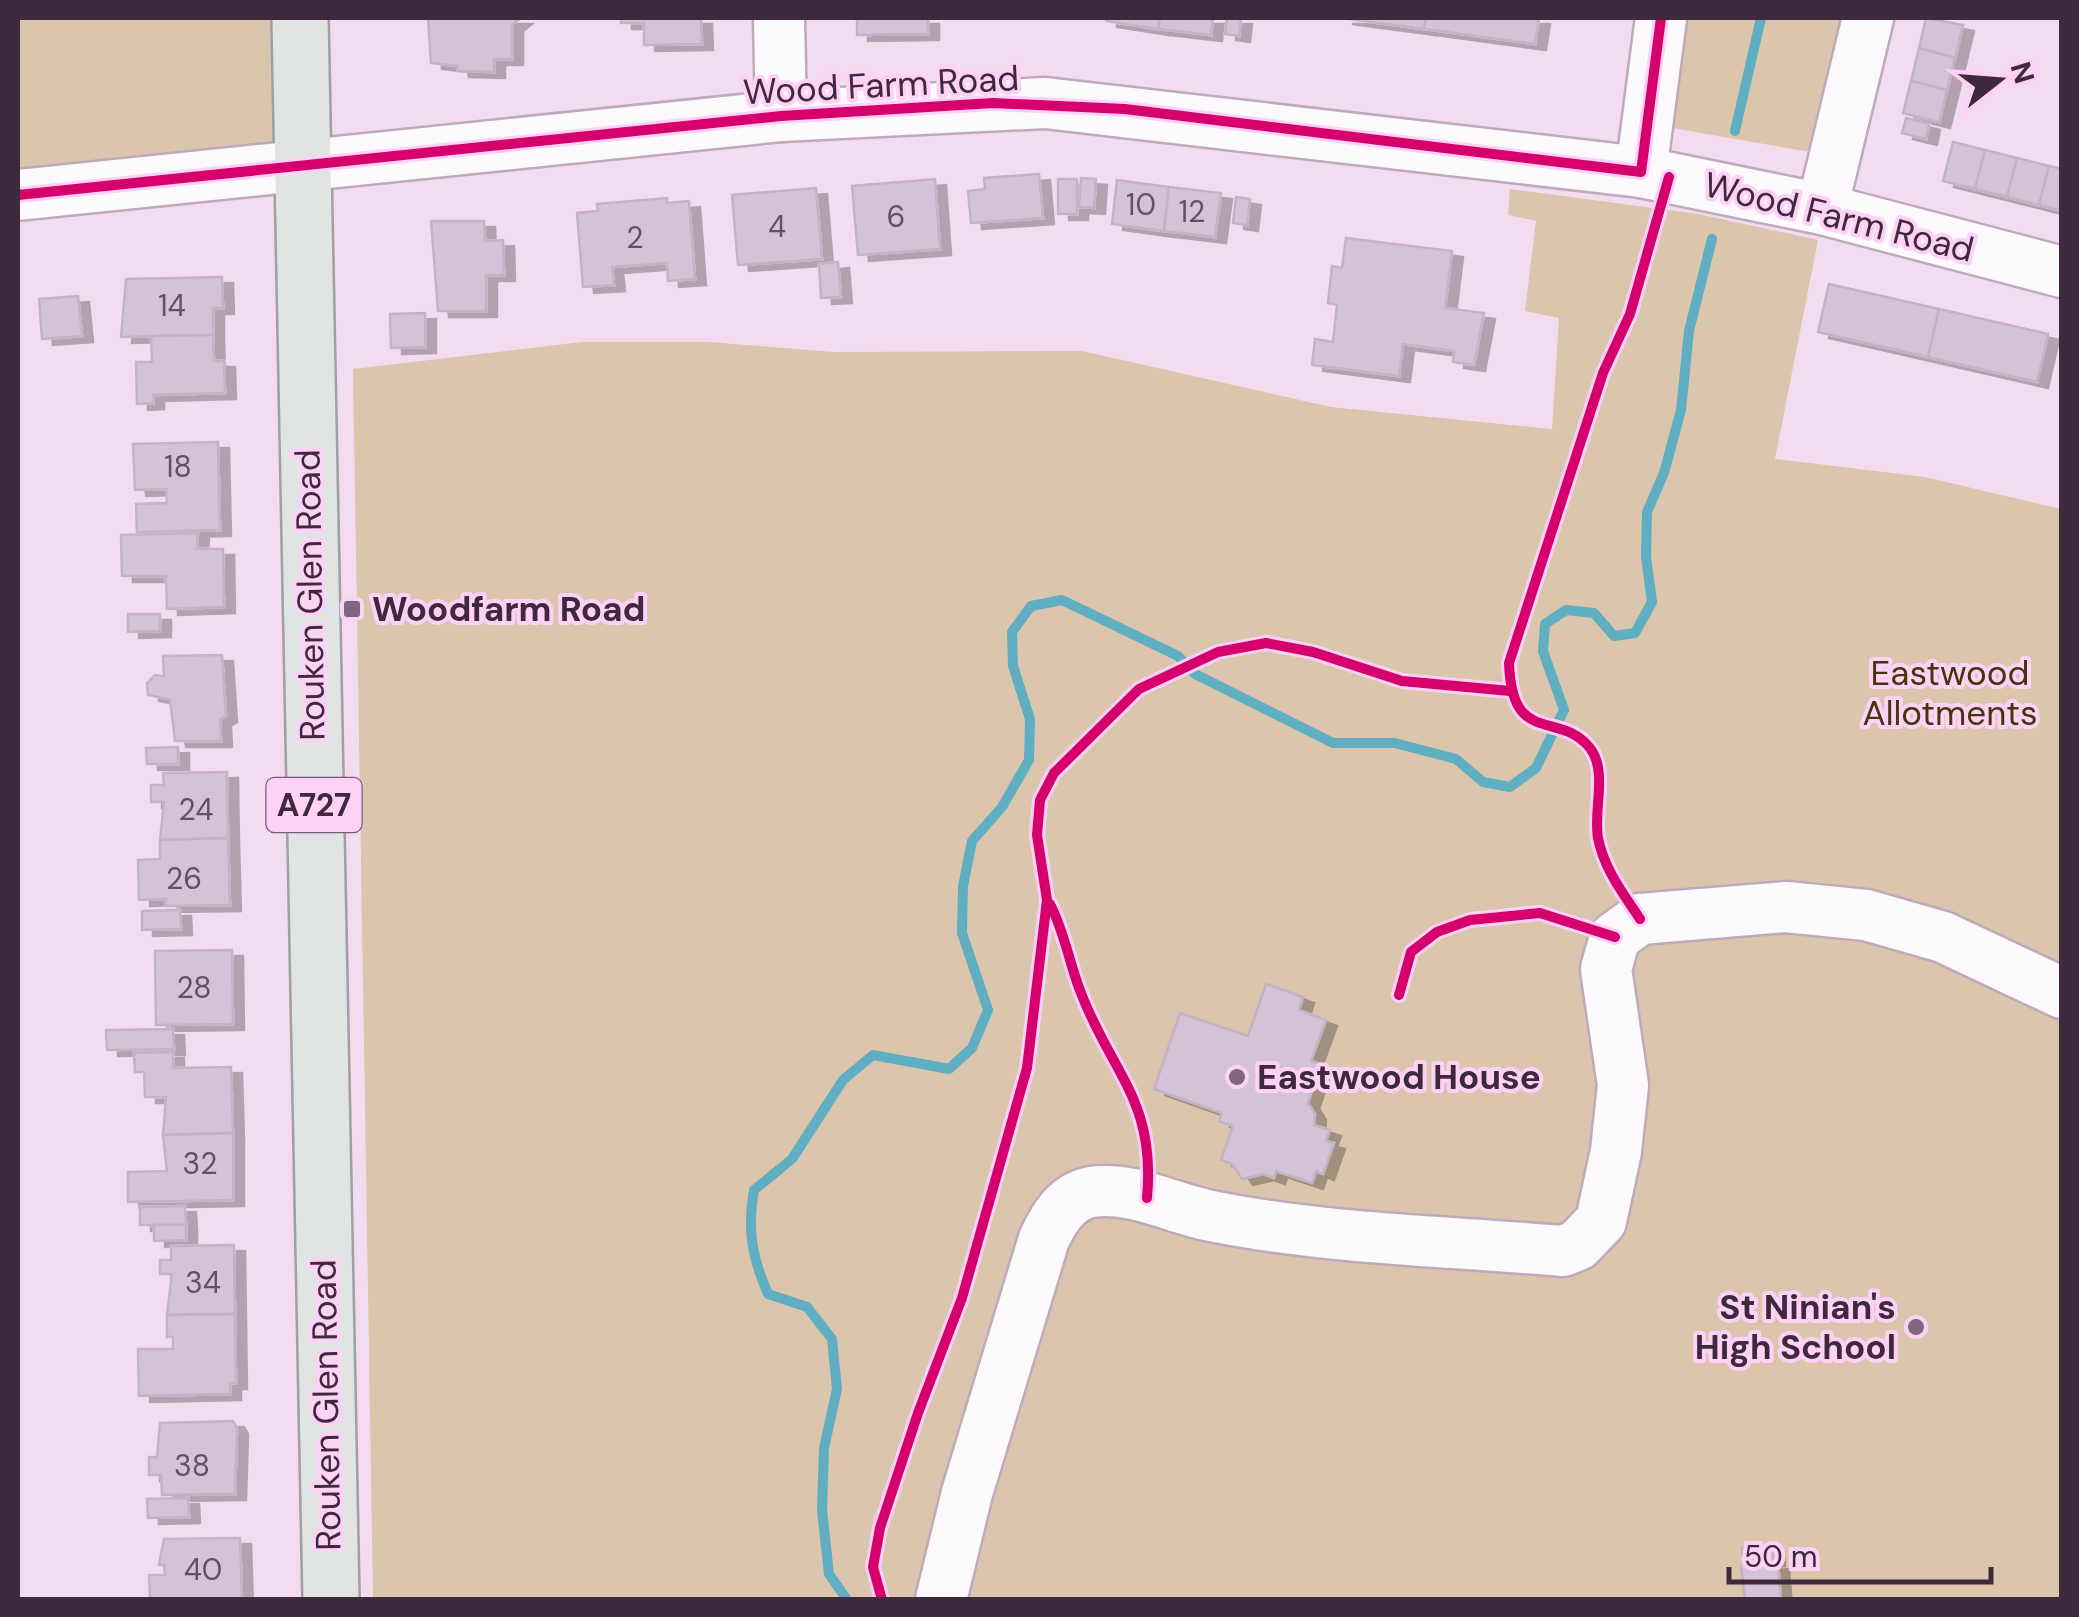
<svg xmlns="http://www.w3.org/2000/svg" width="2079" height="1617" viewBox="0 0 2079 1617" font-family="'DM Sans',sans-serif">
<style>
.green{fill:#dbc5ad}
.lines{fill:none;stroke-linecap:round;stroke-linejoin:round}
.stream{stroke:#60aec2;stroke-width:10}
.building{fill:#d4c3d6;stroke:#c4b2c6;stroke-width:2.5;filter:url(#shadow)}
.minor-casing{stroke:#bfaabc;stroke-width:55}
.major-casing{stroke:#a0a0a2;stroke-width:60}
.minor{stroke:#fdfafd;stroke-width:50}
.major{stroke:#e0e4e2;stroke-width:55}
.cycleway-casing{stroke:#fed1f7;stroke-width:16}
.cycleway{stroke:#d6006c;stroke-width:10}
.poi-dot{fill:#7e687b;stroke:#fed1f7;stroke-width:4}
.labels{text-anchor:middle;stroke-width:8;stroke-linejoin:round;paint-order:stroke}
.number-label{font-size:30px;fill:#645062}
.shield{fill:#fed1f7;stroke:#785b74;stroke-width:2.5}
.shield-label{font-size:32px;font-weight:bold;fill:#3f293c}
.street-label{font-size:35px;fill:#3f293c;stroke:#fed1f7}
.poi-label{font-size:35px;font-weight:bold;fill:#3f293c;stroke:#fed1f7;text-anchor:start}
.park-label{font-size:35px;fill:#433607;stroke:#fed1f7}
</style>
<defs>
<filter id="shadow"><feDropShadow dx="11" dy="6" stdDeviation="0" flood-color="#0004"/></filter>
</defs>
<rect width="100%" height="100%" fill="#f4dcf0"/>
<g class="green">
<polygon points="18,18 300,18 302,168 18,195"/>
<polygon points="1675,18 1849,18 1821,154 1661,126"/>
<polygon points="1510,189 1698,214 1818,240 1775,459 1925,477 2061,509 2061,1599 373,1599 353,369 582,342 709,342 834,352 1082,351 1331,407 1552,429 1559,318 1525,311 1536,221 1508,215"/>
</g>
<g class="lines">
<g class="stream">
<polyline points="1735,131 1761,18"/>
<path d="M847 1600 829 1574 822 1510 824 1448 837 1389 832 1339 807 1307 768 1294C752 1257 747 1230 754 1190L792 1159 843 1080 873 1055 949 1069 972 1048 988 1010 962 933 963 886 972 841 1002 807 1029 760 1030 719 1013 666 1012 632 1031 606 1062 600 1178 656 1195 674 1333 743H1395L1456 759 1483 782 1510 787 1536 768 1564 710 1543 651 1545 624 1566 610 1594 613 1614 636 1635 633 1652 602 1646 557 1647 512 1664 473 1681 410 1689 331 1712 239"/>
</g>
</g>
<g class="building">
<polygon points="428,18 521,18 512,25 512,59 494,59 494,72 458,71 457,66 431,63"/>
<polygon points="621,18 701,18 702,44 644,45 644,23 621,23"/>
<polygon points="857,18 928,18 928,34 857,35"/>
<polygon points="1106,18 1160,18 1158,29 1106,21"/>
<polygon points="1160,18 1213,18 1211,35 1158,29"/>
<polygon points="1227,18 1241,18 1239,36 1225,34"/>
<polygon points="1341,18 1426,18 1424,29"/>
<polygon points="1426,18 1539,18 1535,44 1424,29"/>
<polygon points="1926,18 1963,25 1955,58 1919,48"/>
<polygon points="1919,48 1955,58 1947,90 1911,81"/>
<polygon points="1911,81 1947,90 1939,122 1903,113"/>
<polygon points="1906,118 1929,124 1926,139 1902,133"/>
<polygon points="1953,142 1985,150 1975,189 1943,181"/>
<polygon points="1985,150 2017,158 2007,197 1975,189"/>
<polygon points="2017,158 2049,166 2039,205 2007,197"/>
<polygon points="2049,166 2062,169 2062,211 2039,205"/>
<polygon points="1039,174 1043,218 971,223 968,191 985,189 984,178"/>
<polygon points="1081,178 1096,179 1094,208 1079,207"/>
<polygon points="935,179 940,249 858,255 852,186"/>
<rect x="1058" y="179" width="19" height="35"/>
<polygon points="1117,180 1169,187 1164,231 1112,224"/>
<polygon points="1169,187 1221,193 1215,237 1164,231"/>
<polygon points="816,188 822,259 738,265 732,195"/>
<polygon points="1236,197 1250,199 1247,225 1233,223"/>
<polygon points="667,198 667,203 689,201 695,279 668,281 667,263 612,267 614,285 583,287 577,213 598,211 597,204"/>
<polygon points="431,221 484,221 485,241 503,240 504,275 486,275 486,311 438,311"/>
<polygon points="1346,238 1452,251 1445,308 1484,313 1474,365 1453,362 1454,351 1403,344 1399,376 1312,365 1315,339 1333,342 1337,305 1328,303 1332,266 1342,268"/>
<polygon points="838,262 841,297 821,298 819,264"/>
<polygon points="222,277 223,308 213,308 213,335 121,337 126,279"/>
<polygon points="1829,284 1939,309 1928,357 1818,332"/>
<polygon points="78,296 82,336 42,339 39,299"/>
<polygon points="1939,309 2048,334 2037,382 1928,357"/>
<polygon points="425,313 425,347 391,348 390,314"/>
<polygon points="213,335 214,361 224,361 225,393 153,395 153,403 137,404 136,362 152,362 151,336"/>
<polygon points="218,442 220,530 137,532 136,504 167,503 166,489 135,490 133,444"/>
<polygon points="198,533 197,549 223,549 224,607 167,609 166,576 122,576 121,535"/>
<polygon points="128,614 160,614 160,631 128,632"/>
<polygon points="222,655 226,716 220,720 221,741 175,741 170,699 148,695 147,683 155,675 164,676 163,656"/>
<polygon points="178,747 178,764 147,764 146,748"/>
<polygon points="227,772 228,838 160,840 164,802 151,802 151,785 164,785 163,773"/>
<polygon points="228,838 230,905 166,906 166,899 139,900 138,860 160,859 160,840"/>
<polygon points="180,910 181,929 142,930 142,911"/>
<polygon points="232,950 233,1024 156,1025 155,951"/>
<polygon points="1266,984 1303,997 1299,1010 1326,1020 1311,1061 1321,1064 1308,1103 1315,1114 1314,1125 1330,1130 1326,1141 1334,1143 1323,1174 1316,1171 1312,1183 1276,1171 1274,1178 1263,1174 1242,1179 1232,1164 1221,1160 1233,1126 1219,1121 1222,1113 1154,1089 1180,1013 1248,1036"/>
<polygon points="173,1029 174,1049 107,1050 106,1030"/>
<polygon points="173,1052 173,1068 231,1067 233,1133 163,1135 166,1097 145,1097 144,1072 135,1072 134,1053"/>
<polygon points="233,1133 233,1200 128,1202 128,1172 167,1171 163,1135"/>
<polygon points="185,1206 186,1225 140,1225 140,1207"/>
<polygon points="154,1225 186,1225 186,1240 154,1241"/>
<polygon points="234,1245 235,1314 167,1315 172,1274 160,1274 160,1260 171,1260 171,1246"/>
<polygon points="235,1314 236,1383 230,1383 230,1394 139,1396 138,1349 173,1349 173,1337 167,1337 167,1315"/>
<polygon points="233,1421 237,1428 235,1494 162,1495 161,1475 149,1475 149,1457 157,1457 160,1423"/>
<polygon points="188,1498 189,1517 148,1518 147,1499"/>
<polygon points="240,1538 242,1600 150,1598 149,1575 165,1575 164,1565 159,1565 164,1539"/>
<polygon points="1773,1546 1774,1560 1743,1563 1742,1548"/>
<polygon points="1778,1563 1781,1600 1745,1600 1741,1566"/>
</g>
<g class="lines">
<defs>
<g id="minor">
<polyline points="779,18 781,116"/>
<polyline points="1641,172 1661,18"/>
<polyline points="18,195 781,116 1045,103 1641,172 1822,209 2062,272"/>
<polyline points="1822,209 1868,18"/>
<path d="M941 1600 967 1493 1044 1239C1054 1218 1066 1197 1091 1192 1132 1186 1171 1208 1211 1216 1326 1239 1447 1241 1563 1251L1578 1245 1601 1221 1616 1151 1623 1085 1606 969 1615 937 1640 919 1786 907 1866 915 1943 937 2062 993"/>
</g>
<polyline id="major" points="300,18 331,1600"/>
</defs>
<use href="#minor" class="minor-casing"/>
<use href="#major" class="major-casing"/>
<use href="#minor" class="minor"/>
<use href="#major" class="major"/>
<defs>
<g id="cycleway">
<polyline points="18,195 781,116 993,103 1125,109 1641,172 1661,18"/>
<path d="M1050 904C1065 933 1069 963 1081 993 1112 1074 1156 1101 1147 1198"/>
<path d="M1640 919C1623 893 1604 869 1598 838 1593 811 1608 771 1590 748 1559 709 1512 748 1509 663L1603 373 1630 314 1669 177"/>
<polyline points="1399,995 1411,952 1437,932 1470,920 1540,913 1615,937"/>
<polyline points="882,1600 873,1567 880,1528 918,1413 962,1298 1027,1068 1047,900 1037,835 1040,800 1054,773 1139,689 1218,652 1266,643 1313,652 1402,681 1510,691"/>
</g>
</defs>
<use href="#cycleway" class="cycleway-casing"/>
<use href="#cycleway" class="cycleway"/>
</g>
<g class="poi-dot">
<rect x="342" y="599" width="20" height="20" rx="5"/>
<circle cx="1237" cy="1077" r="10"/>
<circle cx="1916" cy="1327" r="10"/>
</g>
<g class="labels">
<g class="number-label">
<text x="1141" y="215">10</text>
<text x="1192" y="222">12</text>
<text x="896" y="227">6</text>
<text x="777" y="237">4</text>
<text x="635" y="248">2</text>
<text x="172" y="316">14</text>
<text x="178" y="477">18</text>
<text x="196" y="820">24</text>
<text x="184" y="889">26</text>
<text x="194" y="998">28</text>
<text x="200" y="1174">32</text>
<text x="203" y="1293">34</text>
<text x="192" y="1476">38</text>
<text x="203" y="1580">40</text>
</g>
<rect class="shield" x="266.5" y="778" width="95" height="54" rx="8"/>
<g class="shield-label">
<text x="314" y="816">A727</text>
</g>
<g class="street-label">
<text transform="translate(881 85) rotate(-3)" y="12">Wood Farm Road</text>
<text transform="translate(1839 217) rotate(14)" y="12">Wood Farm Road</text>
<text transform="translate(310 595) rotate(-91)" y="12">Rouken Glen Road</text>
<text transform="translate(326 1405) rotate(-91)" y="12">Rouken Glen Road</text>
</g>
<g class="poi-label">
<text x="372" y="621">Woodfarm Road</text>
<text x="1257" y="1089">Eastwood House</text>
<text x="1896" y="1319" text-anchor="end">St Ninian's<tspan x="1896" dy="40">High School</tspan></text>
</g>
<g class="park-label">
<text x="1950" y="685">Eastwood<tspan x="1950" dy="40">Allotments</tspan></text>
</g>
</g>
<rect width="2079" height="1617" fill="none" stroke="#3f293c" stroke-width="40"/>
<g transform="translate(1999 80) rotate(73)" stroke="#fed1f7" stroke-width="8" paint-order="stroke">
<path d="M0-8L18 38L0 25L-18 38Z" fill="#3f293c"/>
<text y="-15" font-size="28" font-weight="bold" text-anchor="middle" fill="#3f293c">N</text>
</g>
<path d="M1729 1567v15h262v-15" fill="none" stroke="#3f293c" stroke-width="5"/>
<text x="1744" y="1567" font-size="30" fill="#3f293c" stroke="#fed1f7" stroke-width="8" paint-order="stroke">50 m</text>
</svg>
